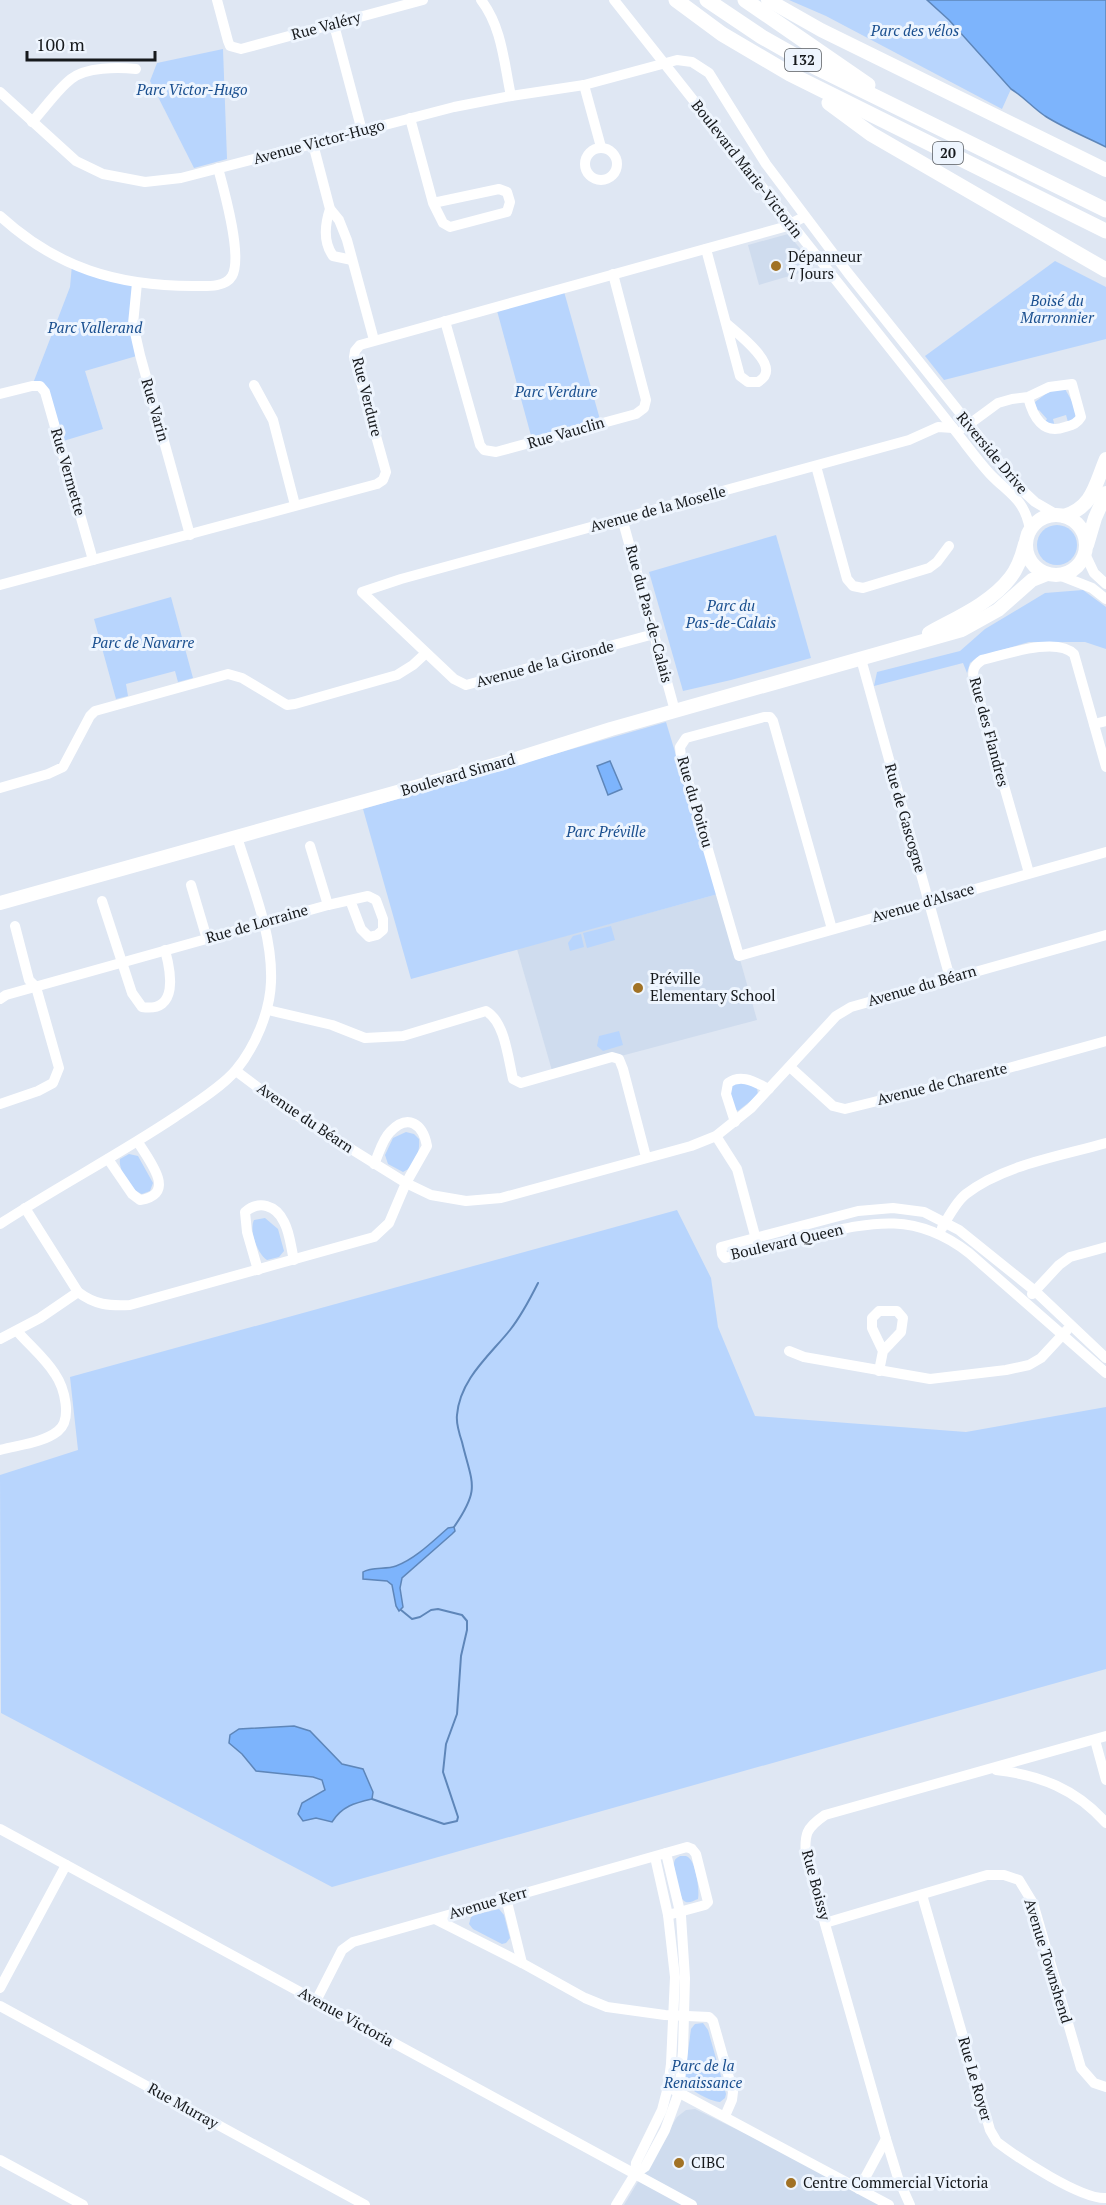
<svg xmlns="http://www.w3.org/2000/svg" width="1106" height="2205" viewBox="0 0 1106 2205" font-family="'PT Serif',serif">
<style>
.built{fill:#cfdcee}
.green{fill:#b8d5fd}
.water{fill:#7db4fc;stroke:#5e86b9;stroke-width:1.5}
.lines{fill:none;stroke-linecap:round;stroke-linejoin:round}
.stream{stroke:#5e86b9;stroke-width:2}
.minor{stroke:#fff;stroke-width:10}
.major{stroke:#fff;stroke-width:14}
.highway{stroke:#fff;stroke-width:15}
.poi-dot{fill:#a17225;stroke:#eef5fe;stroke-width:2}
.labels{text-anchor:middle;stroke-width:6;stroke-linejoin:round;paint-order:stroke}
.shield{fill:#eef5fe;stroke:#575b60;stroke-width:1.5}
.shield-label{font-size:14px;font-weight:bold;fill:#16191c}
.street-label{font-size:15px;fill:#16191c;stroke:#eef5fe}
.park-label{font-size:15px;font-style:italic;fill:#1a4f8f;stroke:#eef5fe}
.poi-label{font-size:15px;fill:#16191c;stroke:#eef5fe;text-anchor:start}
</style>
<rect width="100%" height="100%" fill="#dfe7f3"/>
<g class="built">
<polygon points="788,234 814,265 803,272 759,285 748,245"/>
<polygon points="718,894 739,956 757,1020 553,1074 517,949"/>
<polygon points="695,2109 859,2189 889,2205 624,2205 677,2117 686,2110"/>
</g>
<g class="green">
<polygon points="789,0 927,0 949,20 1011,89 1002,109 826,16"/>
<polygon points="223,49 227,159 194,168 150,81 157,63"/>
<polygon points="1055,261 1106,287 1106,339 944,380 925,356"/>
<polygon points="72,265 137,283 133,309 140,355 85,371 103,429 60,442 45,392 32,386 70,287"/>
<polygon points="563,288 601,423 533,443 496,307"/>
<polygon points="1056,389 1065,389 1073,403 1076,418 1068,422 1066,415 1053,419 1055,427 1045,422 1047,419 1039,410 1037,411 1035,402 1047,393"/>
<circle cx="1057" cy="545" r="20"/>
<polygon points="776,535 811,658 731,680 683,691 649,572"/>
<polygon points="1083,590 1106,607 1106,649 1085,642 1029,642 978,657 970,663 967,673 963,663 874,686 877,672 960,651 985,629 1045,593"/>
<polygon points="171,597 193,678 178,682 175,671 126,684 128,696 116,699 94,619"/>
<polygon points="666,722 718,894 411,979 363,809"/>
<polygon points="611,926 615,940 587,948 583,933"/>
<polygon points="581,934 584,947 570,951 568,943 573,936"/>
<polygon points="619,1031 623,1045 603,1051 597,1046 599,1036"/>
<polygon points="743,1082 757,1088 758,1095 738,1111 735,1109 729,1090 731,1085"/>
<path d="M406 1132 414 1134 419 1139C420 1152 416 1166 403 1172L388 1164 385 1155 393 1138Z"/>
<path d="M129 1154 138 1156 153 1183 150 1191 142 1194C131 1191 118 1170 120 1159Z"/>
<polygon points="677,1210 711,1278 718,1327 755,1416 966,1432 1106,1407 1106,1669 332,1887 1,1713 0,1475 78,1450 70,1377"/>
<path d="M265 1218 278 1229 284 1251 279 1257 267 1260C257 1254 249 1230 254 1220Z"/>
<path d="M680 1856C685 1856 687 1855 690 1859 696 1865 700 1892 698 1899 693 1901 688 1904 684 1901 680 1898 673 1867 674 1863 675 1858 677 1858 680 1856Z"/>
<polygon points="499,1909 504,1915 510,1938 506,1943 502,1944 473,1929 469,1924 471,1917 474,1915"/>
<path d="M703 2023 708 2030 726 2094 725 2098 720 2102C709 2101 691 2091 684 2082L691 2029 695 2024Z"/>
</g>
<g class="water">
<path d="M927 0H1106V147C1086 137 1064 128 1045 116 1033 108 1024 97 1011 89L949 20Z"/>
<polygon points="610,761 622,789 608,795 597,766"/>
<path d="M454 1527 455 1531 452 1534 402 1578 400 1588 403 1607 399 1611 396 1606 392 1585 387 1581 363 1579V1572C372 1566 386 1570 396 1566 415 1559 432 1542 448 1528Z"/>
<path d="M294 1726 310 1731 342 1764 363 1769 373 1792 372 1799C355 1803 342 1806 332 1822L316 1818 303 1821 298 1814 302 1803 325 1790 322 1780 313 1777 256 1771 242 1754 229 1743 230 1735 239 1729Z"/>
</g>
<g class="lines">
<g class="stream">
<path d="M454 1527C481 1488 472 1484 462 1442 459 1433 456 1423 457 1415 460 1379 490 1355 510 1330 521 1316 530 1299 538 1283"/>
<polyline points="372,1799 444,1824 457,1821 458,1817 443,1772 446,1744 457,1714 461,1656 467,1630 467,1621 462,1615 438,1609 431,1610 420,1617 412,1619 401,1610"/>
</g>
<g class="minor">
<polyline points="217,0 228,41 230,46 241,49 423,0"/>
<path d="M481 0C502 27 504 63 511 96"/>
<path d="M614 0 957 433C968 447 978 461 990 474 1009 494 1025 499 1030 530"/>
<polyline points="334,25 362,131"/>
<polyline points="584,85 601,147"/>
<polyline points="0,92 76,161 103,174 145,182 181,178 454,107 511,96 584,85 677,60 692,62 709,73 766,164 848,273 1021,489 1035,502 1059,516"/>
<polyline points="410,118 433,203 443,223 450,227 507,212 510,202 507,192 499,189 433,203"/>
<path d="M32 122C45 108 57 90 71 79 86 67 118 67 136 69"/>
<polyline points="313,144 330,209 339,220 347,240 374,340"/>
<circle cx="601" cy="164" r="16"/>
<path d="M330 209C325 224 323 242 333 256L352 260"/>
<path d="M0 216C57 268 117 286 193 286 205 286 225 288 232 276 243 257 224 190 218 168"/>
<path d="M706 249 740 376 748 382H758C761 380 764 378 765 375 773 360 737 333 727 324"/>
<polyline points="137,283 133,324 140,355 190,535"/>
<polyline points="445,321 480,445 484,450 496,452 636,414 644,408 646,400 613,274"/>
<polyline points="254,385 273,420 295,505"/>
<polyline points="0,394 32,386 40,386 45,392 93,560"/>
<path d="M964 428 998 403 1012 399 1028 397 1049 387 1072 384 1081 417C1077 424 1072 425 1065 427 1043 435 1033 417 1028 397"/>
<polyline points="816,466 847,579 853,586 863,588 929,568 937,562 949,546"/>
<polyline points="622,518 675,711"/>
<polyline points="1086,556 1094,573 1106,584"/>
<polyline points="1059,575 1092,588 1106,599"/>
<polyline points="0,585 377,484 383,480 386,472 354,357 355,351 360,345 784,227 804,217"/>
<polyline points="654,634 466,685 454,679 362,592 401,579 909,440 938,427 953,428"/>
<polyline points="861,659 950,978"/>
<polyline points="1094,724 1106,721"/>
<polyline points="0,788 48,774 63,767 90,716 95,711 228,674 242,678 287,705 295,704 397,675 413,665 426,653"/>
<polyline points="310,846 328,905"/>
<path d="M1029 873 974 681C972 671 973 666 982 660 1004 655 1056 636 1074 654L1106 767"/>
<polyline points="191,885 207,939"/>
<path d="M102 901 132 993 142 1007C179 1013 171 972 165 950"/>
<polyline points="832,929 773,721 770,717 764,717 686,738 680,747 681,757 739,956 1106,852"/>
<polyline points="0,999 6,995 328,905 368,896 376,900 383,919 383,930 377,935 369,937 361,929 350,900"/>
<path d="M268 1010 332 1025 365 1038 403 1036 486 1011C505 1022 508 1058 513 1079L521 1083 612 1057 619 1059 623 1069 646 1157"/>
<polyline points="790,1067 833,1106 845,1109 987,1074 1106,1041"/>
<polyline points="236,1071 285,1108 406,1183 431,1195 466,1201 501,1198 691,1146 716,1136 751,1108 836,1016 851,1007 1106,935"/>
<polyline points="0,1104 38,1091 53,1083 59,1068 36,987 29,980 15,926"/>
<path d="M735 1122 726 1094 728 1083C742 1073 756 1083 769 1089"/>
<polyline points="716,1136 737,1169 757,1243"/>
<path d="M108 1159 132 1194 140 1200C178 1194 149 1161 138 1142"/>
<path d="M25 1208 78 1292C95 1305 109 1306 130 1305L374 1237 389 1223 406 1183 427 1146C423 1124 408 1113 390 1132 382 1140 379 1154 374 1164"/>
<path d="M0 1224C57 1187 118 1155 175 1117 193 1105 223 1086 236 1070 255 1047 270 1012 271 982 273 933 251 883 237 837"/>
<path d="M942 1228C948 1217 957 1201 966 1194 1003 1165 1061 1156 1106 1143"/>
<path d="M258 1270 247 1232 245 1212C259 1200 276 1205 284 1222 290 1233 291 1248 294 1260"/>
<polyline points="1032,1294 1059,1265 1070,1257 1106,1247"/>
<polyline points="0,1339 40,1318 78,1292"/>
<polyline points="789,1351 804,1357 930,1379 1006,1370 1029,1365 1041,1358 1067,1330"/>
<path d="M1106 1358 1035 1291 959 1230 924 1212 893 1208 858 1211 721 1247 722 1254 725 1258C754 1250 782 1243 811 1236 872 1222 915 1211 969 1253L1106 1373"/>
<polyline points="879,1371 883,1351 901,1332 903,1318 897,1311 879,1311 872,1318 872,1328 883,1351"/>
<path d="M0 1450C18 1445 43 1443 58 1431 73 1419 64 1387 55 1374 45 1358 29 1345 17 1331"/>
<polyline points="1095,1740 1106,1780"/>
<path d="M996 1770C1040 1775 1076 1789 1106 1823"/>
<polyline points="0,1829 692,2205"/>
<path d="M922 1895 990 2130 997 2142C1018 2158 1082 2200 1106 2198"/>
<polyline points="506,1898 522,1963"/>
<polyline points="435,1919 522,1963 585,1998 607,2007 665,2015 709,2017 713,2021 733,2092 732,2100 725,2116"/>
<polyline points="825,1923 987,1875 1004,1875 1019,1880 1033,1903 1081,2068 1094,2083 1106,2087"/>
<polyline points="0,1988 66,1865"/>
<polyline points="316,2001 342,1950 353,1942 687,1847 692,1849 696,1854 708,1902 705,1905 668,1915"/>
<polyline points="0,2006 365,2205"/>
<polyline points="674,2090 889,2205"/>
<polyline points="0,2160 83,2205"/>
<polyline points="635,2174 636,2163 662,2110 668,2087 671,2064 675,1977 668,1915 655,1857"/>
<polyline points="859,2189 886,2139"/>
<polyline points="616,2205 635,2174 645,2167 665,2130 679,2092 683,2051 685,1978 681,1916 666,1853"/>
<path d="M910 2205 898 2178 886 2139 806 1857C804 1834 806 1828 825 1815L1106 1736"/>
</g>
<g class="major">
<polyline points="768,0 821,30 1106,170"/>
<circle cx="1056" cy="545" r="30"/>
<path d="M1064 516C1093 507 1095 485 1106 459"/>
<polyline points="1087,545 1095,518 1106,493"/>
<path d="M929 633C956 618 991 603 1010 578 1018 568 1022 556 1025 544"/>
<polyline points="0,903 519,758 611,729 962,630 998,610 1032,580 1047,574"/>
</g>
<g class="highway">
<polyline points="676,0 722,34 790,74 1106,231"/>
<polyline points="707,0 762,37 815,67 1106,210"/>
<polyline points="745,0 868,85"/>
<polyline points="829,103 871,134 1106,270"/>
</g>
</g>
<g class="poi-dot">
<circle cx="776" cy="266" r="6"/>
<circle cx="638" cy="988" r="6"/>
<circle cx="679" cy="2163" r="6"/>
<circle cx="791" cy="2183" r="6"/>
</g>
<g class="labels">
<g class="shield">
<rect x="785" y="49" width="36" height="22" rx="4.5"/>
<rect x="933" y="142" width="30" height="22" rx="4.5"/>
</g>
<g class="shield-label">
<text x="803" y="65">132</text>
<text x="948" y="158">20</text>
</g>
<g class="street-label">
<text transform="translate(326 26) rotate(-15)" y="5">Rue Valéry</text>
<text transform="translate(319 142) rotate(-15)" y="5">Avenue Victor-Hugo</text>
<text transform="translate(747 169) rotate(52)" y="5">Boulevard Marie-Victorin</text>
<text transform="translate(367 397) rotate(76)" y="5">Rue Verdure</text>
<text transform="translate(155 410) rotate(74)" y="5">Rue Varin</text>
<text transform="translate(566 433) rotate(-16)" y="5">Rue Vauclin</text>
<text transform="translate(992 453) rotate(50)" y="5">Riverside Drive</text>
<text transform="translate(68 472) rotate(74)" y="5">Rue Vermette</text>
<text transform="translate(658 509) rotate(-15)" y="5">Avenue de la Moselle</text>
<text transform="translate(649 614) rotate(75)" y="5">Rue du Pas-de-Calais</text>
<text transform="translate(545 664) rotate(-15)" y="5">Avenue de la Gironde</text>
<text transform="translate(989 732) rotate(75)" y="5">Rue des Flandres</text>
<text transform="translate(458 775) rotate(-16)" y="5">Boulevard Simard</text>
<text transform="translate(695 802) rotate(74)" y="5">Rue du Poitou</text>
<text transform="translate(905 818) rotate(74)" y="5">Rue de Gascogne</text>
<text transform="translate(923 903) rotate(-16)" y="5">Avenue d'Alsace</text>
<text transform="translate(257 924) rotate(-16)" y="5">Rue de Lorraine</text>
<text transform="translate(922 986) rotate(-16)" y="5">Avenue du Béarn</text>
<text transform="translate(942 1084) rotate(-14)" y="5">Avenue de Charente</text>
<text transform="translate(305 1118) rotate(34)" y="5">Avenue du Béarn</text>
<text transform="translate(787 1242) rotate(-13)" y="5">Boulevard Queen</text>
<text transform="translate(816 1885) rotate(75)" y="5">Rue Boissy</text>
<text transform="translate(488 1903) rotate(-16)" y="5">Avenue Kerr</text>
<text transform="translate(1048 1961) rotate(73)" y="5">Avenue Townshend</text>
<text transform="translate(346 2017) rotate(29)" y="5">Avenue Victoria</text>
<text transform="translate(975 2079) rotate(74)" y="5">Rue Le Royer</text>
<text transform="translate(183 2106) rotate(29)" y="5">Rue Murray</text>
</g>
<g class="park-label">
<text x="915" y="36">Parc des vélos</text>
<text x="192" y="95">Parc Victor-Hugo</text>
<text x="1057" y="306">Boisé du<tspan x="1057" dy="17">Marronnier</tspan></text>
<text x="95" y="333">Parc Vallerand</text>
<text x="556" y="397">Parc Verdure</text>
<text x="731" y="611">Parc du<tspan x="731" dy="17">Pas-de-Calais</tspan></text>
<text x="143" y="648">Parc de Navarre</text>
<text x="606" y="837">Parc Préville</text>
<text x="703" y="2071">Parc de la<tspan x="703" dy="17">Renaissance</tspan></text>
</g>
<g class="poi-label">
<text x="788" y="262">Dépanneur<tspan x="788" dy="17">7 Jours</tspan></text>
<text x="650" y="984">Préville<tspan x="650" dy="17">Elementary School</tspan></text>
<text x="691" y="2168">CIBC</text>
<text x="803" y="2188">Centre Commercial Victoria</text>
</g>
</g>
<path d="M27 51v9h128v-9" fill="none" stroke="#16191c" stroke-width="3"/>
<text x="36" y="51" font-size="18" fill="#16191c" stroke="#eef5fe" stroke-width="4.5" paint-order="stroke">100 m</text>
</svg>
